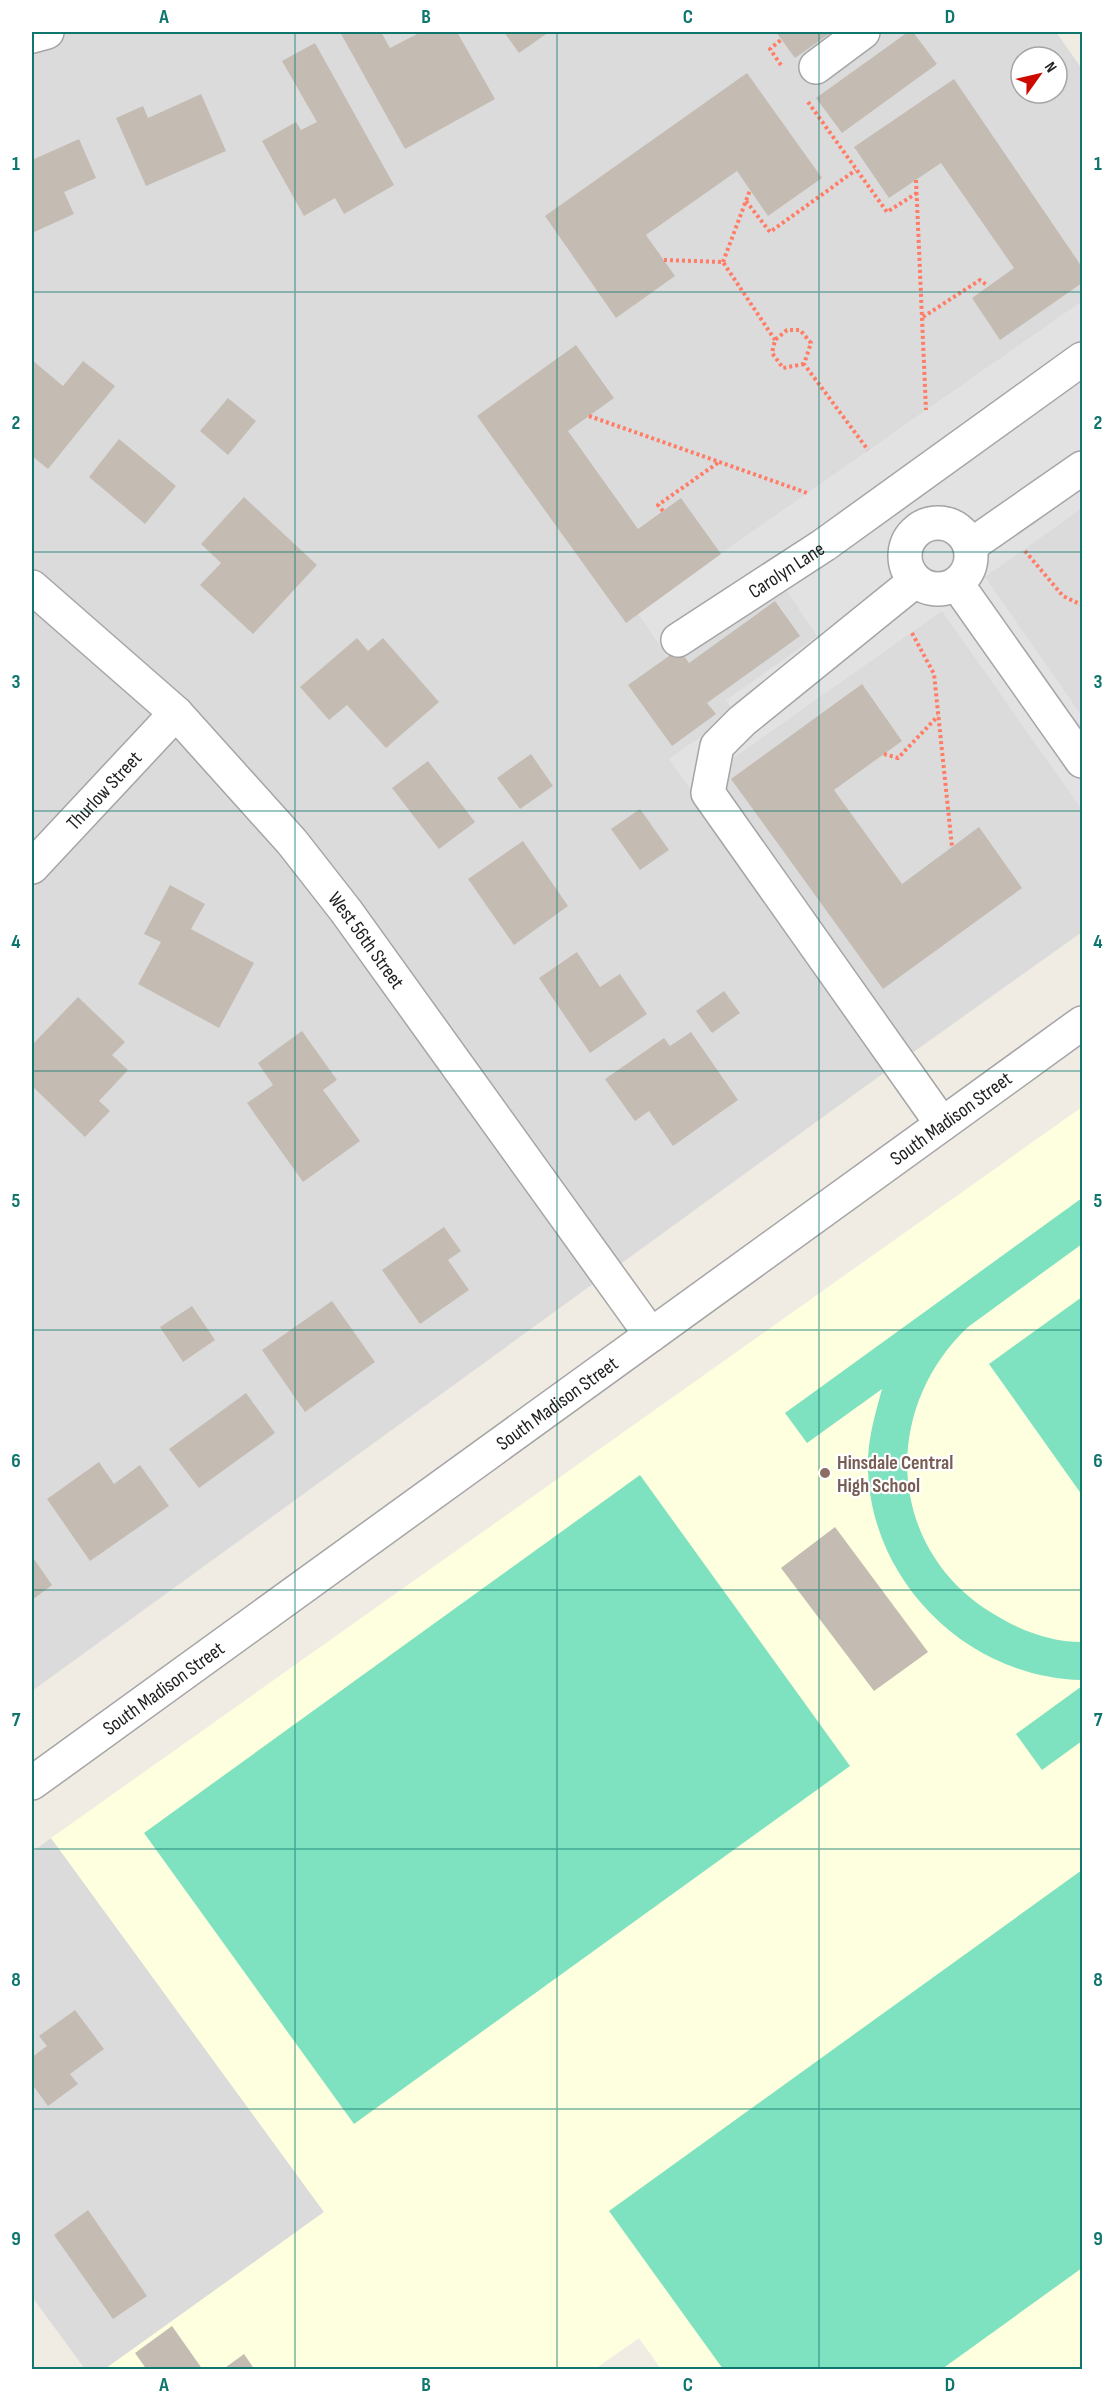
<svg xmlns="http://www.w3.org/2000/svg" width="1114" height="2401" viewBox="0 0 1114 2401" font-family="'Sofia Sans Condensed',sans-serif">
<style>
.residential{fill:#dcdbdb;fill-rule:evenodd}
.education{fill:#fdffde}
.pitch{fill:#7ee2c1}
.parking{fill:#e2e2e2}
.building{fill:#c4bcb3}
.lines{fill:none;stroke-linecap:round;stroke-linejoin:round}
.minor-casing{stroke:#a5a5a5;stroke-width:36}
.path{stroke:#ff7d66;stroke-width:4;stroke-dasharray:3 3;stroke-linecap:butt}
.minor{stroke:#fff;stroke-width:33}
.grid{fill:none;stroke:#0f766e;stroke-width:1.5;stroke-opacity:0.55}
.education-dot{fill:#8d6e63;stroke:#fff;stroke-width:2}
.labels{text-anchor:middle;stroke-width:4.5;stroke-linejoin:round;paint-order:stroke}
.street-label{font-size:20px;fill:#1e1e1e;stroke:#fff}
.education-label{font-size:20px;font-weight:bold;fill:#785e54;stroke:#fff;text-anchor:start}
.neatline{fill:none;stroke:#0f766e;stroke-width:2}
.grid-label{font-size:20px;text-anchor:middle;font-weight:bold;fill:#0f766e}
</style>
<rect width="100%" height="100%" fill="#f0ece4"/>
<g class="residential">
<path d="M32 32H1056L1082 69V932L863 1088 32 1691ZM1021 57H1057V93H1021Z"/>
<polygon points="51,1838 324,2212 105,2369 85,2369 32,2297 32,1852"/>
</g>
<polygon class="education" points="1082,1107 1082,2369 661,2369 639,2338 595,2369 105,2369 324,2212 51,1838"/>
<g class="pitch">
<path d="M1082 1198V1244L968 1327C881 1409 886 1548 992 1613 1019 1630 1050 1642 1082 1642V1680C969 1678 871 1583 868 1469 867 1441 875 1415 882 1389L807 1443 785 1413Z"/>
<polygon points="1082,1297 1082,1495 989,1364"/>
<polygon points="640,1475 850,1766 354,2124 144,1833"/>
<polygon points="1082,1686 1082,1741 1042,1770 1016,1734"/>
<polygon points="1082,1870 1082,2268 942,2369 723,2369 609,2211"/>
</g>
<polygon class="parking" points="1082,301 1082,508 985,577 1082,716 1082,810 942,611 709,775 845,1010 669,759 734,713 726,700 817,636 778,578 667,656 637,612"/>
<g class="building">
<polygon points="340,32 381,32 390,48 421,32 457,32 495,99 405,149"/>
<polygon points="504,32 549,32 519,53"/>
<polygon points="776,32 832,32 795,58"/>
<polygon points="908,32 913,32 937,64 842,133 816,98"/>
<polygon points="315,43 394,185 344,214 335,198 304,216 262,141 296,122 301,130 317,122 282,61"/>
<polygon points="747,73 822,178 768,216 737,171 646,235 675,276 616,318 545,216"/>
<polygon points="954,79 1082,267 1082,283 1000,340 972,298 1014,268 941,163 889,198 854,147"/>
<polygon points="201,94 226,151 146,186 116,118 143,106 148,118"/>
<polygon points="79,139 96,178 64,192 74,214 32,233 32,160"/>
<polygon points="576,345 614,398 568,431 638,529 681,498 721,554 626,623 477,416"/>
<polygon points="32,360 63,386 83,361 115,386 48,469 32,456"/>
<polygon points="228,398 256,421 228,455 200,431"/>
<polygon points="119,439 176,486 145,524 89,477"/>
<polygon points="244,497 317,565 253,634 200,585 221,563 201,544"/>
<polygon points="775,601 800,636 707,703 716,714 672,746 628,685 679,649 689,663"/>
<polygon points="357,638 368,651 383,638 439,702 386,748 347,705 329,720 300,687"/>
<polygon points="862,684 902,741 834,790 902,884 979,827 1022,888 883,989 731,779"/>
<polygon points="531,754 553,786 520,809 497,778"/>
<polygon points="428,761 475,822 439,849 392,788"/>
<polygon points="640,809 669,850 640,870 611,829"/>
<polygon points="523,841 568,906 514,945 468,879"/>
<polygon points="170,885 205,904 191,929 254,963 219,1028 138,984 161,942 144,934"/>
<polygon points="577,952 600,987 620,974 647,1014 590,1053 539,978"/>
<polygon points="724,991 740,1013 712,1033 696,1011"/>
<polygon points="78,997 125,1042 112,1055 128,1070 99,1101 110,1111 85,1137 32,1086 32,1045"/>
<polygon points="302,1031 337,1080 323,1090 360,1141 303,1182 247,1103 273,1085 258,1063"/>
<polygon points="691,1032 738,1100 673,1146 649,1111 635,1121 605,1079 664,1038 670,1046"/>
<polygon points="444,1227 461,1251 448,1260 469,1290 420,1324 382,1270"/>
<polygon points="332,1301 375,1362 305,1412 262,1350"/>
<polygon points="192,1306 215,1340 183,1362 160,1327"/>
<polygon points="246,1393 275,1433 199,1488 169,1449"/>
<polygon points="99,1462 114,1484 140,1465 169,1506 90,1561 47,1499"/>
<polygon points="835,1527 928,1652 874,1691 781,1568"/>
<polygon points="32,1556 52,1585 32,1600"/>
<polygon points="75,2010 104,2049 70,2074 78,2084 48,2106 32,2084 32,2057 47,2046 39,2036"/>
<polygon points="88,2210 147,2296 113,2319 54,2235"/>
<polygon points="172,2326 203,2370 147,2370 135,2353"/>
<polygon points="244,2354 255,2370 222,2370"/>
</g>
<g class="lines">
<defs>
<g id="minor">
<polyline points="32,36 47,32"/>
<polyline points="816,67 863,32"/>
<circle cx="938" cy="556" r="33"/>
<polyline points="970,546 1082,468"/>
<polyline points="915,581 742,721 717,746 708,793 942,1124"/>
<polyline points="957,584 1082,761"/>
<path id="s1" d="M32 587 176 713 292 842 346 911 651 1335"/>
<path id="s2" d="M678 640 824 545 1082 359"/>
<path id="s3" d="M32 867 176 713"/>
<path id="s4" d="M32 1783 1082 1023"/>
</g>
</defs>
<use href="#minor" class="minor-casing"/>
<g class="path">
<polyline points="781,65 770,49 782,39"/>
<polyline points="808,102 887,212 917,193"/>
<polyline points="916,180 926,410"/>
<polyline points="746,201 770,232 856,170"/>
<polyline points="664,260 723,262 775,340"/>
<polyline points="723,262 750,190"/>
<polyline points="923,317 980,280 988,286"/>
<polyline points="804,364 783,368 772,353 775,340 787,330 800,330 811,343 804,364 868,450"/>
<polyline points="589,416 807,493"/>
<polyline points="663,511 658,505 719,462"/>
<polyline points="1025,551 1063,596 1082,605"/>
<polyline points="912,633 934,674 952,847"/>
<polyline points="884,754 898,758 938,716"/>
</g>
<use href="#minor" class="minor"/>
</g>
<path class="grid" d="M295 32V2370M557 32V2370M819 32V2370M32 292H1082M32 552H1082M32 811H1082M32 1071H1082M32 1330H1082M32 1590H1082M32 1849H1082M32 2109H1082"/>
<circle class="education-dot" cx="825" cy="1473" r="6"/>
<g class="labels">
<g class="street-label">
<text dy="7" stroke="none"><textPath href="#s2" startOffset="129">Carolyn Lane</textPath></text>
<text dy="7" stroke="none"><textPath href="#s3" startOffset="105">Thurlow Street</textPath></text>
<text dy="7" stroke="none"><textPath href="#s1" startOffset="488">West 56th Street</textPath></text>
<text dy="7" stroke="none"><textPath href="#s4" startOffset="1134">South Madison Street</textPath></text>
<text dy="7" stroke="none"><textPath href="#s4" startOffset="648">South Madison Street</textPath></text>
<text dy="7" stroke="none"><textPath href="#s4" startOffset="162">South Madison Street</textPath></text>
</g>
<g class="education-label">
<text x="837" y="1469">Hinsdale Central<tspan x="837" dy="23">High School</tspan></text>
</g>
</g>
<rect width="1114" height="2401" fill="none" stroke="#ffffff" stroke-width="66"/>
<g transform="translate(1039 75) rotate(56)"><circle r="28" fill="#ffffff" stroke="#a5a5a5" stroke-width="1.5"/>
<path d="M0-4.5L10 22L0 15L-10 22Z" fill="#cd0a00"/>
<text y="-9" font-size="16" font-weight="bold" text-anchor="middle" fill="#1e1e1e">N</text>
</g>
<rect x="33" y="33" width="1048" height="2335" class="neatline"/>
<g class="grid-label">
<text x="164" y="23">A</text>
<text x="426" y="23">B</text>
<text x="688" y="23">C</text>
<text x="950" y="23">D</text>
<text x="16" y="170">1</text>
<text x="1098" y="170">1</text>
<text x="16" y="429">2</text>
<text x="1098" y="429">2</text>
<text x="16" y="688">3</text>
<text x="1098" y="688">3</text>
<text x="16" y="948">4</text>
<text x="1098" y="948">4</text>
<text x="16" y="1207">5</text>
<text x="1098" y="1207">5</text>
<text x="16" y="1467">6</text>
<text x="1098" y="1467">6</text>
<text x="16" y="1726">7</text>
<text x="1098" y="1726">7</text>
<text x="16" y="1986">8</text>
<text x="1098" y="1986">8</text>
<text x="16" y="2245">9</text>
<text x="1098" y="2245">9</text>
<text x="164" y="2391">A</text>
<text x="426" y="2391">B</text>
<text x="688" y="2391">C</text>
<text x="950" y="2391">D</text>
</g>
</svg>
